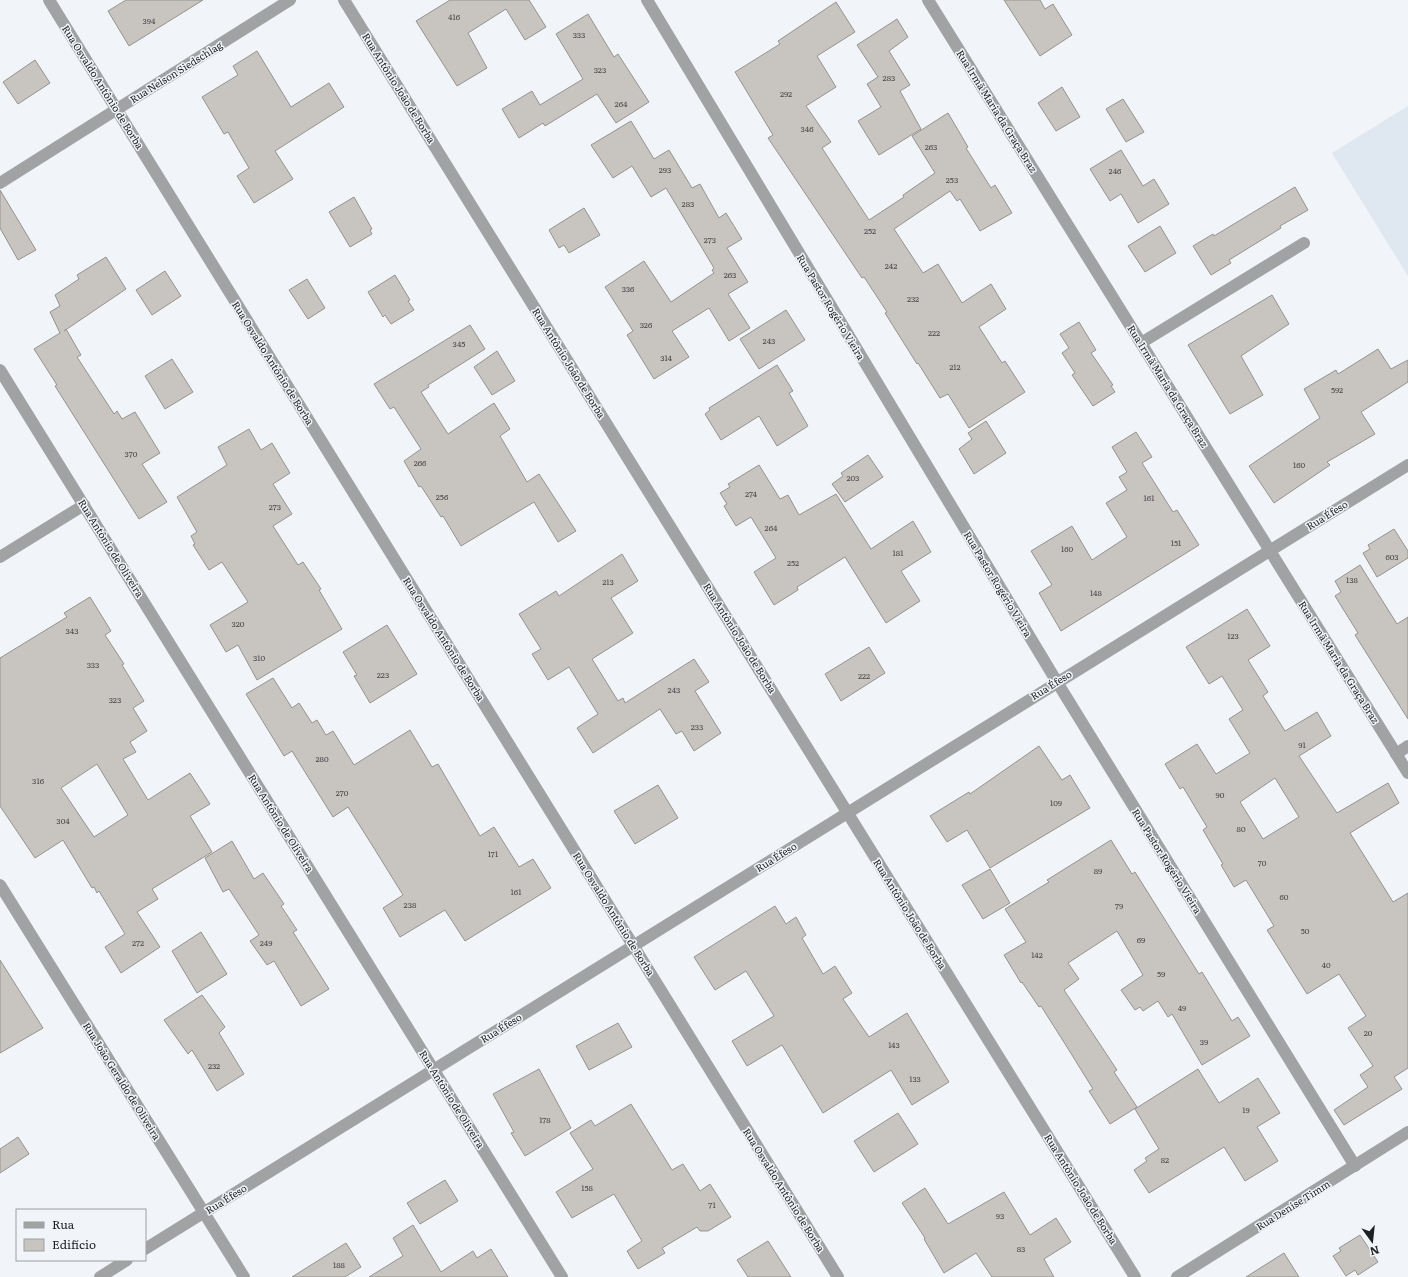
<svg xmlns="http://www.w3.org/2000/svg" width="1408" height="1277" viewBox="0 0 1408 1277" font-family="Literata,serif">
<style>
.built{fill:#dfe7f1}
.building{fill:#c8c5c1;stroke:#96938f;fill-rule:evenodd}
.lines{fill:none;stroke-linecap:round;stroke-linejoin:round}
.minor{stroke:#a1a2a4;stroke-width:12}
.labels{text-anchor:middle;stroke-width:3;stroke-linejoin:round;paint-order:stroke}
.number-label{font-size:8px;fill:#49494a}
.street-label{font-size:10px;fill:#1f2022;stroke:#f1f4f8}
</style>
<rect width="100%" height="100%" fill="#f1f4f8"/>
<polygon class="built" points="1408,106 1408,276 1332,153"/>
<g class="building">
<polygon points="126,0 203,0 129,46 108,11"/>
<polygon points="450,0 529,0 546,27 525,40 506,9 468,33 487,68 457,86 416,21"/>
<polygon points="1004,0 1040,0 1045,9 1053,4 1072,35 1040,56"/>
<polygon points="836,2 855,32 817,56 836,87 806,106 831,142 822,148 869,220 904,197 903,195 935,173 912,136 948,113 968,147 966,148 991,188 995,185 1012,213 980,231 960,199 957,201 950,191 894,229 923,273 938,264 962,303 991,284 1006,309 979,327 1002,363 1005,361 1025,392 969,428 948,394 940,398 918,363 917,364 885,313 887,312 864,277 862,278 768,138 773,135 735,72 780,44 778,41"/>
<polygon points="588,14 614,57 618,54 649,102 616,123 597,94 545,126 543,123 519,138 502,109 532,91 540,105 583,79 556,34"/>
<polygon points="897,19 908,37 889,51 910,85 900,91 921,129 879,155 858,121 881,107 867,84 878,77 857,45"/>
<polygon points="257,51 291,107 329,83 344,107 275,151 293,179 254,203 237,176 249,168 228,132 224,134 202,97 238,75 233,66"/>
<polygon points="35,60 50,83 18,104 3,82"/>
<polygon points="1062,87 1080,117 1056,131 1038,103"/>
<polygon points="1123,99 1144,132 1126,142 1106,109"/>
<polygon points="631,121 654,159 669,150 692,188 700,184 719,218 726,213 742,239 727,248 748,282 728,294 750,328 729,341 709,308 672,331 689,357 654,379 627,335 633,331 605,287 644,261 671,302 714,273 712,270 714,268 666,188 651,197 632,166 613,178 591,145"/>
<polygon points="1121,150 1143,186 1154,179 1169,204 1138,223 1121,194 1110,201 1090,169"/>
<polygon points="1295,187 1308,210 1280,226 1281,228 1229,260 1231,263 1211,275 1193,246 1213,234 1214,236"/>
<polygon points="0,190 36,250 18,260 0,228"/>
<polygon points="354,197 372,229 370,230 372,234 350,247 329,212"/>
<polygon points="584,208 600,235 569,253 564,245 559,248 549,230"/>
<polygon points="1160,226 1176,253 1145,272 1128,246"/>
<polygon points="106,257 126,289 64,331 66,329 81,355 77,357 114,414 117,411 122,419 135,412 160,453 142,464 167,502 139,519 55,386 57,385 34,349 60,333 50,312 60,306 55,295 79,279 77,275"/>
<polygon points="165,271 181,296 152,315 136,290"/>
<polygon points="395,275 410,300 408,301 414,310 391,324 385,315 383,317 368,292"/>
<polygon points="307,279 325,308 308,319 289,290"/>
<polygon points="1272,295 1289,324 1241,356 1263,395 1230,414 1188,345"/>
<polygon points="786,310 805,340 759,369 740,339"/>
<polygon points="1079,322 1096,350 1091,353 1113,385 1111,386 1115,392 1093,406 1072,375 1075,373 1062,353 1069,348 1060,334"/>
<polygon points="470,325 485,349 428,385 429,387 421,392 448,434 494,403 510,429 500,436 527,482 539,474 576,531 558,542 534,502 461,546 443,516 441,517 421,486 419,487 404,461 421,449 394,407 390,409 374,384"/>
<polygon points="1378,349 1391,369 1408,360 1408,382 1361,412 1375,434 1327,462 1330,465 1274,503 1249,466 1320,418 1304,389 1336,370 1338,374"/>
<polygon points="497,351 515,381 492,395 474,367"/>
<polygon points="172,359 193,392 165,409 145,376"/>
<polygon points="777,365 793,391 789,393 808,426 777,446 759,416 721,440 705,414 710,410 709,408"/>
<polygon points="986,421 1006,453 974,474 959,449 972,439 968,433"/>
<polygon points="249,429 261,450 272,443 290,473 273,484 292,514 273,526 298,565 303,562 321,589 319,590 342,629 257,680 238,645 226,652 210,625 248,602 222,562 209,570 193,545 195,544 191,536 197,532 177,497 227,465 218,447"/>
<polygon points="1136,432 1152,457 1142,463 1173,512 1177,510 1199,545 1061,631 1039,593 1052,585 1031,551 1072,526 1092,560 1127,537 1106,503 1127,490 1119,477 1127,472 1112,447"/>
<polygon points="868,455 883,477 845,502 832,484 843,476 841,473"/>
<polygon points="759,465 780,499 788,495 799,515 836,494 871,549 913,521 931,552 901,571 920,601 886,623 845,557 797,587 798,590 774,605 754,572 776,558 751,517 736,526 724,506 727,504 720,493 730,487 728,484"/>
<polygon points="1394,529 1408,551 1408,558 1377,577 1363,553 1370,549 1368,545"/>
<polygon points="622,554 638,581 611,598 633,633 592,659 618,701 623,698 625,703 694,659 709,682 695,691 721,733 694,751 682,731 676,734 660,709 593,753 577,728 598,714 569,667 548,680 532,654 541,649 519,614 556,591 559,596"/>
<polygon points="1360,565 1397,624 1408,617 1408,719 1355,635 1358,633 1335,596 1341,592 1335,581"/>
<path d="M90 597 111 631 105 635 124 664 122 665 144 701 133 708 147 731 130 742 136 752 123 759 148 800 190 773 210 804 190 816 212 852 152 889 158 899 137 912 160 947 121 973 105 947 125 934 99 891 97 893 94 887 92 888 63 840 35 858 0 806V658L67 617 64 613ZM97 764 128 815 94 837 61 788Z"/>
<path d="M1247 609 1270 646 1248 660 1268 692 1263 696 1285 731 1317 712 1331 736 1299 756 1337 813 1388 783 1399 803 1350 833 1393 902 1408 893V1068L1394 1077 1402 1089 1344 1125 1334 1110 1368 1087 1360 1075 1373 1066 1348 1028 1366 1016 1339 974 1307 994 1267 930 1274 926 1246 880 1234 887 1221 865 1223 864 1203 830 1207 827 1183 787 1180 789 1165 764 1197 744 1216 774 1250 753 1229 719 1243 710 1222 676 1209 684 1186 647ZM1275 778 1299 817 1263 839 1240 802Z"/>
<polygon points="387,625 417,674 370,703 354,676 357,675 343,652"/>
<polygon points="869,647 885,673 841,701 825,674"/>
<polygon points="273,678 292,708 299,703 312,723 317,720 326,735 333,731 354,765 410,730 432,767 438,764 480,836 494,827 519,867 533,859 551,888 465,941 445,910 400,937 383,908 403,895 372,845 348,807 333,817 292,751 284,756 246,694"/>
<polygon points="1039,746 1062,780 1070,775 1090,808 990,868 967,830 947,842 930,816 969,792 970,794"/>
<polygon points="658,785 678,818 635,844 614,811"/>
<polygon points="1111,840 1132,874 1135,872 1199,974 1202,972 1232,1021 1238,1017 1250,1036 1202,1065 1172,1014 1168,1017 1158,1001 1143,1011 1140,1007 1135,1010 1121,990 1143,975 1117,931 1068,963 1079,979 1064,990 1117,1070 1114,1072 1137,1107 1110,1124 1089,1091 1093,1089 1067,1047 1041,1006 1039,1007 1022,982 1021,983 1004,955 1026,942 1005,909 1049,882 1047,880"/>
<polygon points="232,841 254,879 263,873 284,904 281,906 297,930 293,932 329,989 301,1006 274,961 267,965 250,941 259,935 229,889 223,892 205,858"/>
<polygon points="990,869 1010,903 983,919 962,885"/>
<polygon points="775,906 786,924 796,917 806,935 802,938 823,974 835,966 852,993 843,999 869,1037 907,1013 949,1082 912,1105 891,1070 823,1113 782,1045 747,1066 732,1041 774,1016 746,971 715,990 694,957"/>
<polygon points="201,932 227,974 197,993 172,951"/>
<polygon points="0,960 43,1028 0,1053"/>
<polygon points="202,995 225,1027 219,1033 244,1074 217,1091 192,1050 188,1054 164,1020"/>
<polygon points="618,1023 632,1047 589,1070 576,1046"/>
<polygon points="539,1069 571,1128 525,1156 511,1133 514,1132 493,1094"/>
<polygon points="1198,1069 1219,1103 1258,1078 1280,1113 1257,1127 1278,1161 1245,1181 1224,1147 1149,1193 1134,1170 1147,1161 1145,1158 1159,1149 1135,1109"/>
<polygon points="631,1104 672,1170 683,1164 700,1191 710,1184 731,1217 708,1231 700,1231 697,1227 662,1248 665,1253 638,1269 627,1251 642,1241 614,1194 572,1218 556,1192 593,1169 570,1133 591,1120 595,1126"/>
<polygon points="898,1113 918,1144 874,1172 854,1141"/>
<polygon points="18,1137 29,1154 0,1173 0,1149"/>
<polygon points="445,1180 458,1201 420,1224 407,1203"/>
<polygon points="925,1188 948,1224 1004,1192 1030,1235 1056,1218 1071,1242 1044,1259 1054,1277 992,1277 976,1253 944,1273 924,1239 925,1238 902,1203"/>
<polygon points="413,1225 441,1272 473,1251 477,1258 491,1249 508,1277 369,1277 403,1256 393,1238"/>
<polygon points="1360,1235 1378,1262 1358,1275 1355,1270 1346,1276 1333,1256 1341,1251 1339,1248"/>
<polygon points="768,1241 791,1277 748,1277 737,1260"/>
<polygon points="346,1243 361,1267 345,1277 292,1277"/>
<polygon points="1284,1253 1299,1277 1246,1277"/>
</g>
<g class="lines">
<g class="minor">
<polyline points="49,0 838,1277"/>
<polyline points="344,0 1135,1277"/>
<polyline points="647,0 1057,682 1355,1166"/>
<polyline points="928,0 1408,773"/>
<polyline points="0,183 290,0"/>
<polyline points="1141,343 1304,243"/>
<polyline points="0,370 562,1277"/>
<polyline points="0,557 84,505"/>
<polyline points="1396,754 1408,746"/>
<polyline points="0,885 244,1277"/>
<polyline points="145,1249 1408,465"/>
<polyline points="100,1277 127,1260"/>
<polyline points="1177,1277 1408,1132"/>
</g>
</g>
<g class="labels">
<g class="number-label">
<text x="454" y="20">416</text>
<text x="149" y="24">394</text>
<text x="579" y="38">333</text>
<text x="600" y="73">323</text>
<text x="889" y="81">283</text>
<text x="786" y="97">292</text>
<text x="621" y="107">264</text>
<text x="807" y="132">346</text>
<text x="931" y="150">263</text>
<text x="665" y="173">293</text>
<text x="1115" y="174">246</text>
<text x="952" y="183">253</text>
<text x="688" y="207">283</text>
<text x="870" y="234">252</text>
<text x="710" y="243">273</text>
<text x="891" y="269">242</text>
<text x="730" y="278">263</text>
<text x="628" y="292">336</text>
<text x="913" y="302">232</text>
<text x="646" y="328">326</text>
<text x="934" y="336">222</text>
<text x="769" y="344">243</text>
<text x="459" y="347">345</text>
<text x="666" y="361">314</text>
<text x="955" y="370">212</text>
<text x="1337" y="393">592</text>
<text x="131" y="457">370</text>
<text x="420" y="466">266</text>
<text x="1299" y="468">160</text>
<text x="853" y="481">203</text>
<text x="751" y="497">274</text>
<text x="442" y="500">256</text>
<text x="1149" y="501">161</text>
<text x="275" y="510">273</text>
<text x="771" y="531">264</text>
<text x="1176" y="546">151</text>
<text x="1067" y="552">160</text>
<text x="898" y="556">181</text>
<text x="1392" y="560">603</text>
<text x="793" y="566">252</text>
<text x="1352" y="583">138</text>
<text x="608" y="585">213</text>
<text x="1096" y="596">148</text>
<text x="238" y="627">320</text>
<text x="72" y="634">343</text>
<text x="1233" y="639">123</text>
<text x="259" y="661">310</text>
<text x="93" y="668">333</text>
<text x="383" y="678">223</text>
<text x="864" y="679">222</text>
<text x="674" y="693">243</text>
<text x="115" y="703">323</text>
<text x="697" y="730">233</text>
<text x="1302" y="748">91</text>
<text x="322" y="762">280</text>
<text x="38" y="784">316</text>
<text x="342" y="796">270</text>
<text x="1220" y="798">90</text>
<text x="1056" y="806">109</text>
<text x="63" y="824">304</text>
<text x="1241" y="832">80</text>
<text x="493" y="857">171</text>
<text x="1262" y="866">70</text>
<text x="1098" y="874">89</text>
<text x="516" y="895">161</text>
<text x="1284" y="900">60</text>
<text x="410" y="908">238</text>
<text x="1119" y="909">79</text>
<text x="1305" y="934">50</text>
<text x="1141" y="943">69</text>
<text x="138" y="946">272</text>
<text x="266" y="946">249</text>
<text x="1037" y="958">142</text>
<text x="1326" y="968">40</text>
<text x="1161" y="977">59</text>
<text x="1182" y="1011">49</text>
<text x="1368" y="1036">20</text>
<text x="1204" y="1045">39</text>
<text x="894" y="1048">143</text>
<text x="214" y="1069">232</text>
<text x="915" y="1082">133</text>
<text x="1246" y="1113">19</text>
<text x="545" y="1123">178</text>
<text x="1165" y="1163">82</text>
<text x="587" y="1191">158</text>
<text x="712" y="1208">71</text>
<text x="1000" y="1219">93</text>
<text x="1021" y="1252">83</text>
<text x="339" y="1268">188</text>
</g>
<g class="street-label">
<text transform="translate(176 72) rotate(-32)" y="4">Rua Nelson Siedschlag</text>
<text transform="translate(103 87) rotate(58)" y="4">Rua Osvaldo Antônio de Borba</text>
<text transform="translate(399 88) rotate(58)" y="4">Rua Antônio João de Borba</text>
<text transform="translate(997 111) rotate(58)" y="4">Rua Irmã Maria da Graça Braz</text>
<text transform="translate(831 307) rotate(59)" y="4">Rua Pastor Rogério Vieira</text>
<text transform="translate(273 363) rotate(58)" y="4">Rua Osvaldo Antônio de Borba</text>
<text transform="translate(569 363) rotate(58)" y="4">Rua Antônio João de Borba</text>
<text transform="translate(1168 386) rotate(58)" y="4">Rua Irmã Maria da Graça Braz</text>
<text transform="translate(1327 515) rotate(-32)" y="4">Rua Éfeso</text>
<text transform="translate(111 548) rotate(58)" y="4">Rua Antônio de Oliveira</text>
<text transform="translate(998 584) rotate(59)" y="4">Rua Pastor Rogério Vieira</text>
<text transform="translate(740 638) rotate(58)" y="4">Rua Antônio João de Borba</text>
<text transform="translate(444 639) rotate(58)" y="4">Rua Osvaldo Antônio de Borba</text>
<text transform="translate(1339 662) rotate(58)" y="4">Rua Irmã Maria da Graça Braz</text>
<text transform="translate(1051 685) rotate(-32)" y="4">Rua Éfeso</text>
<text transform="translate(281 823) rotate(58)" y="4">Rua Antônio de Oliveira</text>
<text transform="translate(776 857) rotate(-32)" y="4">Rua Éfeso</text>
<text transform="translate(1167 861) rotate(58)" y="4">Rua Pastor Rogério Vieira</text>
<text transform="translate(614 914) rotate(58)" y="4">Rua Osvaldo Antônio de Borba</text>
<text transform="translate(910 914) rotate(58)" y="4">Rua Antônio João de Borba</text>
<text transform="translate(501 1028) rotate(-32)" y="4">Rua Éfeso</text>
<text transform="translate(122 1081) rotate(58)" y="4">Rua João Geraldo de Oliveira</text>
<text transform="translate(452 1099) rotate(58)" y="4">Rua Antônio de Oliveira</text>
<text transform="translate(1081 1189) rotate(58)" y="4">Rua Antônio João de Borba</text>
<text transform="translate(784 1190) rotate(58)" y="4">Rua Osvaldo Antônio de Borba</text>
<text transform="translate(226 1199) rotate(-32)" y="4">Rua Éfeso</text>
<text transform="translate(1293 1205) rotate(-32)" y="4">Rua Denise Timm</text>
</g>
</g>
<rect x="16" y="1209" width="130" height="52" fill="#f1f4f8" stroke="#9d9fa2"/>
<rect x="24" y="1222" width="20" height="6" fill="#a1a2a4" stroke="#9d9fa2"/>
<text x="52" y="1229" font-size="12" fill="#1f2022">Rua</text>
<rect x="24" y="1239" width="20" height="12" fill="#c8c5c1" stroke="#9d9fa2"/>
<text x="52" y="1249" font-size="12" fill="#1f2022">Edifício</text>
<g transform="translate(1372 1241) rotate(165)" stroke="#f1f4f8" stroke-width="3" paint-order="stroke">
<path d="M0-3L7 15L0 10L-7 15Z" fill="#1f2022"/>
<text y="-6" font-size="11" font-weight="bold" text-anchor="middle" fill="#1f2022">N</text>
</g>
</svg>
